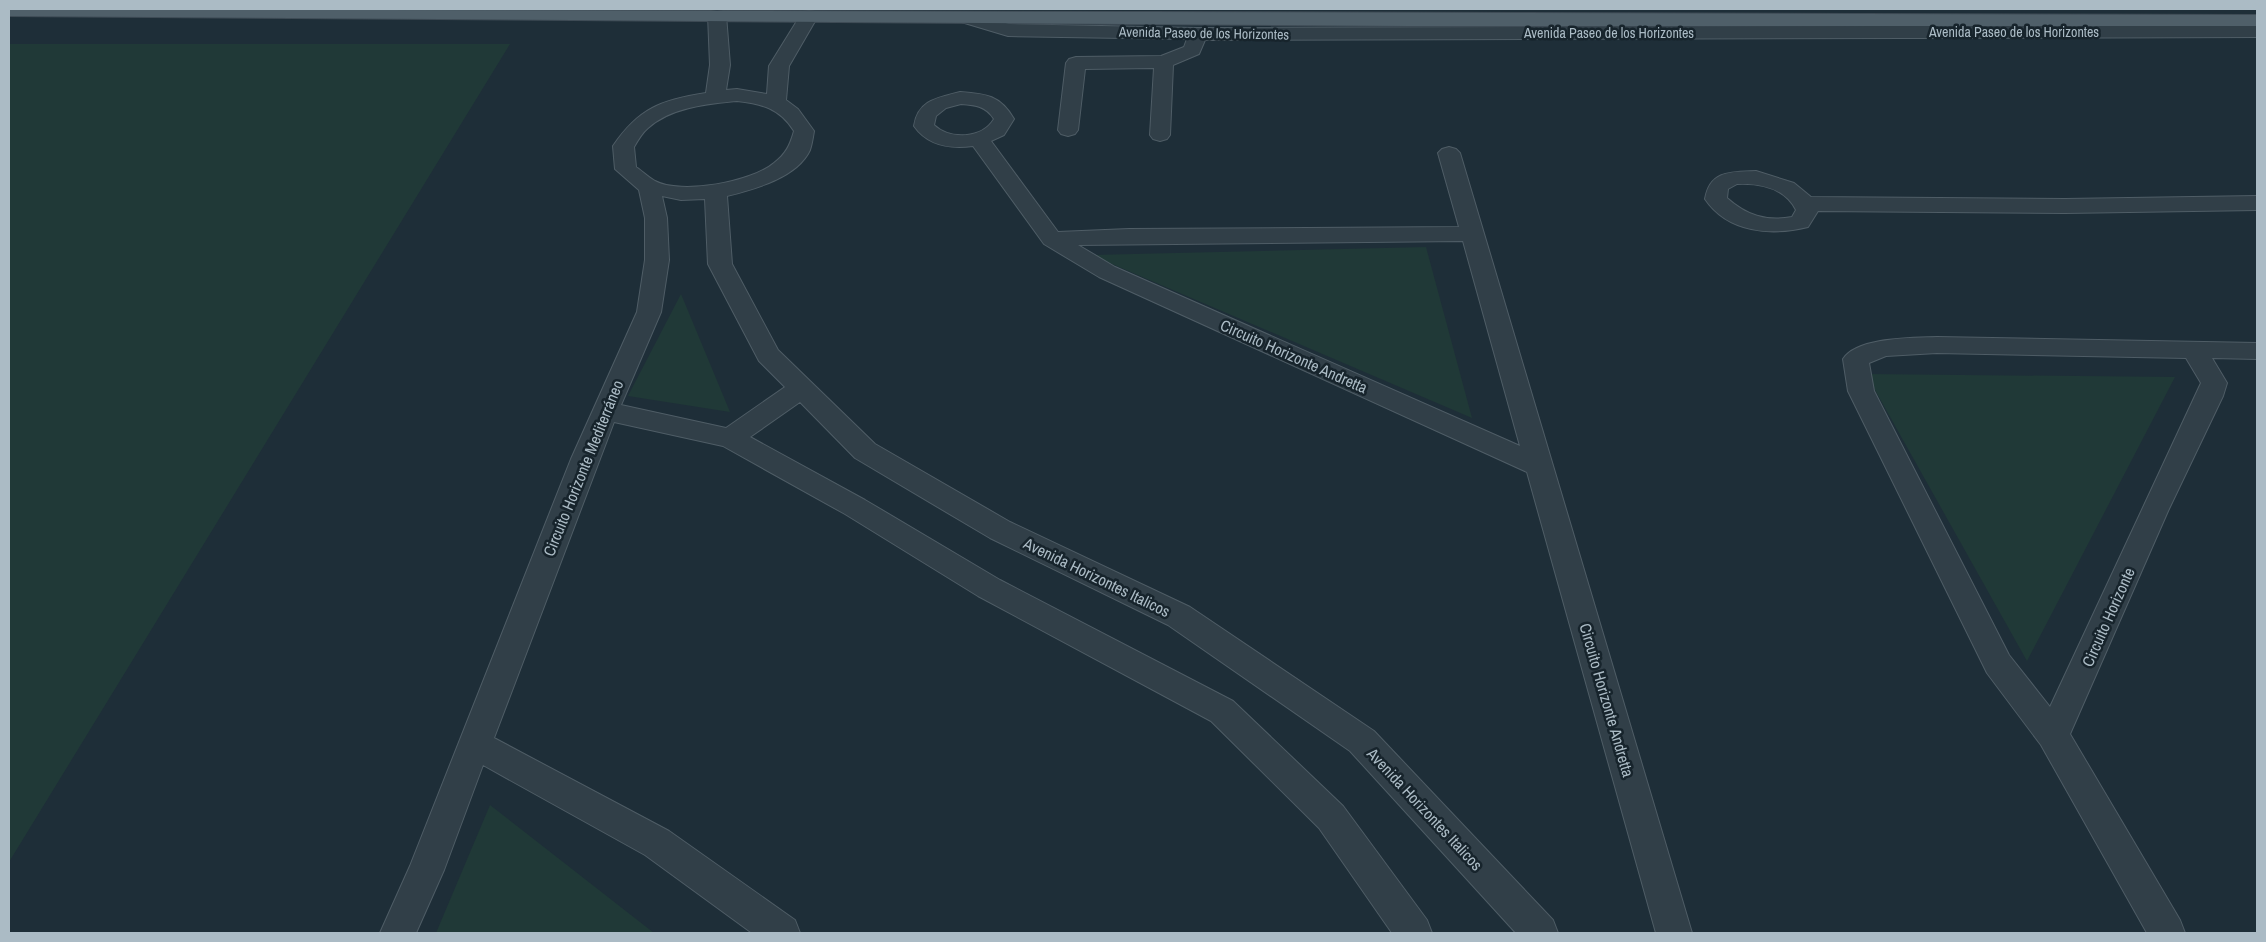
<svg xmlns="http://www.w3.org/2000/svg" width="2266" height="942" viewBox="0 0 2266 942" font-family="'Archivo Narrow',sans-serif">
<style>
.green{fill:#203937}
.lines{fill:none;stroke-linecap:round;stroke-linejoin:round}
.minor-casing{stroke:#4f5d66;stroke-width:2}
.major-casing{stroke:#3e4b55;stroke-width:2}
.minor{fill:#313f48;fill-rule:evenodd}
.major{fill:#4f5f69;fill-rule:evenodd}
.labels{text-anchor:middle;stroke-width:5;stroke-linejoin:round;paint-order:stroke}
.far-street-label{font-size:14px;fill:#abbbc5;stroke:#17242c}
.street-label{font-size:16px;fill:#abbbc5;stroke:#17242c}
</style>
<rect width="100%" height="100%" fill="#1e2e38"/>
<g class="green">
<polygon points="9,44 510,44 9,862"/>
<polygon points="1426,247 1472,418 1091,255"/>
<polygon points="681,294 730,412 628,396"/>
<polygon points="1866,374 2175,377 2027,661"/>
<polygon points="490,805 654,933 436,933"/>
</g>
<g class="lines">
<defs>
<g id="minor">
<path d="M717 10 723 11 726 15 730 65 726 90 737 89 767 94 769 66 800 16 803 12 809 11 815 12 818 16 789 66 786 100 798 109 814 131C813 137 812 144 810 150 797 178 754 189 727 196L732 264 778 350 875 444 1010 522 1190 607 1374 731 1553 920 1558 933H1516L1350 751 1168 625 990 538 855 458 800 402 750 437 865 500 1000 580 1233 701 1343 806 1427 920 1432 933H1392L1319 828 1211 721 978 596 845 514 723 446 614 422 494 738 669 831 795 920 800 933H752L645 855 483 765 444 870 416 933H380L410 866 571 459 637 312 645 260V218L639 190 615 169 613 146C639 108 661 100 706 93L710 65 708 15 711 11ZM737 101C762 104 780 108 794 131 790 145 786 154 774 163 752 182 681 195 655 181 648 177 642 171 636 167L634 147C638 140 642 133 648 128 671 107 708 104 737 101ZM662 196 681 200 705 199 708 264 759 361 785 387 726 428 621 405 661 312 669 260 667 218Z"/>
<polygon points="964,12 1009,24 1198,28 2257,25 2257,37 1205,40 1199,54 1173,65 1170,135 1167,139 1160,141 1153,139 1150,135 1154,68 1085,69 1078,130 1075,134 1068,136 1061,134 1058,130 1066,63 1069,59 1076,57 1161,56 1184,47 1187,39 1008,36 958,21 955,17 958,13"/>
<path d="M960 92C986 94 1000 95 1014 119L1004 135 991 141 1058 232 1129 229 1459 227 1438 153 1442 149 1449 147 1456 149 1460 153 1692 933H1656L1527 472 1099 277 1044 244 973 146C950 149 928 146 914 126 918 100 937 98 960 92ZM961 104C975 105 986 106 994 119 982 139 950 140 934 125L936 116 946 108ZM1463 241 1520 446 1115 267 1078 245Z"/>
<path d="M1756 171 1794 183 1811 197 2065 199 2257 196V210L2065 213 1818 211 1808 227C1771 236 1728 233 1705 199 1710 170 1731 172 1756 171ZM1737 184C1760 183 1785 188 1796 210L1792 217C1766 222 1746 215 1727 198L1728 189Z"/>
<path d="M1937 337 2257 343V359L2212 358 2227 383 2223 396 2168 511 2070 734 2180 920 2185 933H2147L2041 745 1987 673 1848 391 1843 359C1857 337 1913 338 1937 337ZM1937 353 2186 358 2201 383 2050 707 2009 655 1874 391 1869 363 1886 356Z"/>
</g>
<polygon id="major" points="9,9 2257,15 2257,26 1407,26 9,16"/>
</defs>
<use href="#minor" class="minor-casing"/>
<use href="#major" class="major-casing"/>
<use href="#minor" class="minor"/>
<use href="#major" class="major"/>
</g>
<g class="labels">
<g class="far-street-label">
<text x="2014" y="37">Avenida Paseo de los Horizontes</text>
<text transform="translate(1204 33) rotate(1)" y="5">Avenida Paseo de los Horizontes</text>
<text x="1609" y="38">Avenida Paseo de los Horizontes</text>
</g>
<g class="street-label">
<text transform="translate(1294 356) rotate(24)" y="6">Circuito Horizonte Andretta</text>
<text transform="translate(583 468) rotate(-68)" y="6">Circuito Horizonte Mediterráneo</text>
<text transform="translate(1097 577) rotate(26)" y="6">Avenida Horizontes Italicos</text>
<text transform="translate(2108 617) rotate(-66)" y="6">Circuito Horizonte</text>
<text transform="translate(1607 700) rotate(74)" y="6">Circuito Horizonte Andretta</text>
<text transform="translate(1425 809) rotate(47)" y="6">Avenida Horizontes Italicos</text>
</g>
</g>
<rect width="2266" height="942" fill="none" stroke="#abbbc5" stroke-width="20"/>
</svg>
